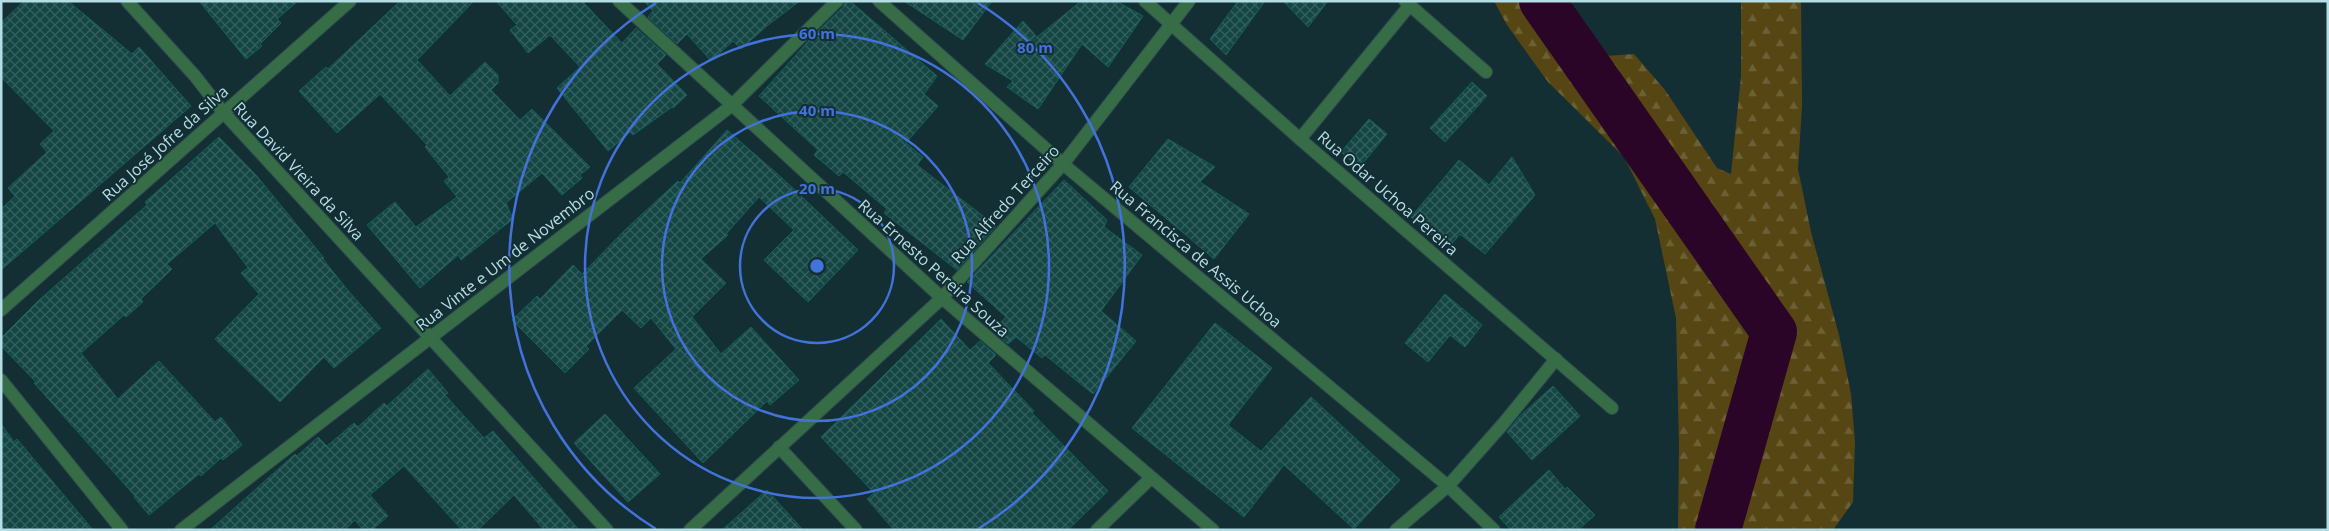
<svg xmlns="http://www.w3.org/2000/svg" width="2329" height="531" viewBox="0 0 2329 531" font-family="'Open Sans',sans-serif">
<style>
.forest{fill:url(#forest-firs)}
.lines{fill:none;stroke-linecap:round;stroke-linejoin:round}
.river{stroke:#2a0527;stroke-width:46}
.building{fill:url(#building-cross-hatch);stroke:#125f5c}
.minor-casing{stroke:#2d4b50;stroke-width:14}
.minor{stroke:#366d46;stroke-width:12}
.ring{fill:none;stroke:#4372db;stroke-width:2.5}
.labels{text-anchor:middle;stroke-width:4;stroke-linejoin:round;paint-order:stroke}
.street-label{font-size:16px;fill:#b5dde5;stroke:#132f34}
.centre{fill:#4372db;stroke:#132f34;stroke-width:2.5}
.ring-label{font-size:15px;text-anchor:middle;font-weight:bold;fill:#4372db;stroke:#132f34;stroke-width:4;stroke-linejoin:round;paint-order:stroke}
</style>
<defs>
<pattern id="forest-firs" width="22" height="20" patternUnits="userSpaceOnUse" patternTransform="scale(1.25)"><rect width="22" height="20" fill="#564614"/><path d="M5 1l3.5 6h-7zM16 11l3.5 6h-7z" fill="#6c6036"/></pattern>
<pattern id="building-cross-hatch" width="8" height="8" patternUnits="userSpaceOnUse" patternTransform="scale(1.25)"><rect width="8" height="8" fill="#144644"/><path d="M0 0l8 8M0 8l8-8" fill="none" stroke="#34605f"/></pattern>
</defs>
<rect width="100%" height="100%" fill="#132f34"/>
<polygon class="forest" points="1494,1 1571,1 1586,44 1605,56 1634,54 1665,90 1717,168 1731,174 1741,76 1741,1 1801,1 1802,106 1798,169 1811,232 1839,335 1851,394 1855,442 1853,502 1833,530 1678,530 1679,446 1676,318 1655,219 1624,157 1548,82 1507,25"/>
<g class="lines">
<polyline class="river" points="1542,1 1774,332 1718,530"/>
</g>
<g class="building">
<polygon points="24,1 68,1 132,54 139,47 191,106 1,270 1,209 15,196 8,188 47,152 40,144 54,131 1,77 1,23"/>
<polygon points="199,1 298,1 277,19 281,23 260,44 262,46 246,59"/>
<polygon points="400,1 474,1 417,60 450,96 485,62 498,75 498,83 491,90 520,120 532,109 590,167 580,175 582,178 562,195 542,173 506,203 513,219 461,260 458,255 420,288 367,225 395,202 416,227 457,197 444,181 449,177 425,147 427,145 380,94 337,133 299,91 326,67 328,69"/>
<polygon points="496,1 582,1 622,43 636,28 666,55 657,64 687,95 673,108 672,107 633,135 630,132 608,151 557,88 580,67 550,35 528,53 510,30 517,25"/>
<polygon points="644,1 800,1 768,25 741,49 733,41 711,61 687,34 677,44 648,17 653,11"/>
<polygon points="845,1 850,1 937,76 924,94 938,106 906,143 923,157 917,165 996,226 957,270 884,213 887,209 843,172 839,176 814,155 818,150 759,96 811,38 843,7"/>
<polygon points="904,1 992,1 963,40"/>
<polygon points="1081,1 1116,1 1143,16 1108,67 1082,44 1038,109 1007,87 1013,81 985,64 1023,21 1037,37"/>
<polygon points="1238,1 1265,1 1226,55 1210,39"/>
<polygon points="1283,1 1328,1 1308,27"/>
<polygon points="1472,82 1487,96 1445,142 1430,128"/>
<polygon points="1369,119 1387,134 1359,168 1341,152"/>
<polygon points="727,130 781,177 858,250 808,302 764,260 794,230 759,197 726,234 728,235 701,259 726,283 692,317 721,354 751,327 799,380 770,405 767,401 703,463 634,388 676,349 651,318 641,328 622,310 586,346 589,349 565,373 512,320 537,296 540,299 573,265 582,274 626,229 678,181 680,183"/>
<polygon points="219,137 256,175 324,258 323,259 346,288 381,328 334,368 324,357 280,402 215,339 259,294 241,273 248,268 215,223 167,264 172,269 141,299 143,302 126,317 124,315 81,353 118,399 159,361 215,422 221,417 242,445 223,460 221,458 201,476 199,474 149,515 134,497 135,496 34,383 36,382 1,346 1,338 38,301 147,205 145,202"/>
<polygon points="1168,139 1215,167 1200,182 1249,214 1214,259 1129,187"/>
<polygon points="1512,157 1535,195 1485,254 1460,234 1450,246 1442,239 1440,242 1411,217 1459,160 1489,185"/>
<polygon points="1064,180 1107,220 1104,227 1142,255 1101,311 1136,341 1093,394 1045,355 1042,358 1016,337 1008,344 992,330 1006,317 967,282"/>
<polygon points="1445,294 1482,325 1465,347 1450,335 1428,362 1405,343"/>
<polygon points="941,319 970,350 980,341 996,355 988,363 1034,411 1032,413 1108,491 1068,530 894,530 867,499 874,493 821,437"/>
<polygon points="1215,323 1272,368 1228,425 1261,451 1311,397 1400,480 1354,529 1284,465 1244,517 1132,428"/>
<polygon points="428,369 448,393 445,395 484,438 493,431 579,530 544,530 514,495 478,530 462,530 404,466 370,495 388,516 372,530 363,530 355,520 345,530 210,530 295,454 297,456 318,437 327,446 354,423 358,427 384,403 387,406"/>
<polygon points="1553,386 1580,416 1532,460 1507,432 1520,416"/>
<polygon points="605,414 660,474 628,502 574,443"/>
<polygon points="1,424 14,442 17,439 93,530 1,530"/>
<polygon points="1549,470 1565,489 1567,487 1595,515 1578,530 1511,530 1499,517"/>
<polygon points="767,490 803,530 722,530"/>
</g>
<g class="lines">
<defs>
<g id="minor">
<polyline points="127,1 195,76 223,112 607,530"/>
<polyline points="619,1 942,298 1213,530"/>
<polyline points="879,1 1063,164 1448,486 1494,530"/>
<polyline points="1145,1 1300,139 1612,408"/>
<polyline points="1405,1 1486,72"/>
<polyline points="1300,139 1410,5"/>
<polyline points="1,310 350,1"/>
<polyline points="1,380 122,530"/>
<polyline points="779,447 856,530"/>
<polyline points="181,530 731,106 837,1"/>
<polyline points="690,530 942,298 1063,164 1189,1"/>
<polyline points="1097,530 1151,478"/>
<polyline points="1396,530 1448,486 1503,424 1556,359"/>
</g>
</defs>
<use href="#minor" class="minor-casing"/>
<use href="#minor" class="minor"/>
</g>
<g class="ring">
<circle cx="817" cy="266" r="77"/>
<circle cx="817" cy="266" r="155"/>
<circle cx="817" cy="266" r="232"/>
<path d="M656 529A309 309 0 0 1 656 3M978 3A309 309 0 0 1 978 529"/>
</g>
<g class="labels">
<g class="street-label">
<text transform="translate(165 143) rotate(-42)" y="6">Rua José Jofre da Silva</text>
<text transform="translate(299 171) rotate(47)" y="6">Rua David Vieira da Silva</text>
<text transform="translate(1388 193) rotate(41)" y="6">Rua Odar Uchoa Pereira</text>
<text transform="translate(1005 204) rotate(-48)" y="6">Rua Alfredo Terceiro</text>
<text transform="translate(1196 254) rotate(40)" y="6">Rua Francisca de Assis Uchoa</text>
<text transform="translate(505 259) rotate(-38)" y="6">Rua Vinte e Um de Novembro</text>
<text transform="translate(934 268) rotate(42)" y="6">Rua Ernesto Pereira Souza</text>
</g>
</g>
<circle cx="817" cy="266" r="8" class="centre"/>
<g class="ring-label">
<text x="817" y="39">60 m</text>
<text x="1035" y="53">80 m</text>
<text x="817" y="116">40 m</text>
<text x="817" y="194">20 m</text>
</g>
<rect width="2329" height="531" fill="none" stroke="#b5dde5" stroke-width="5"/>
</svg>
